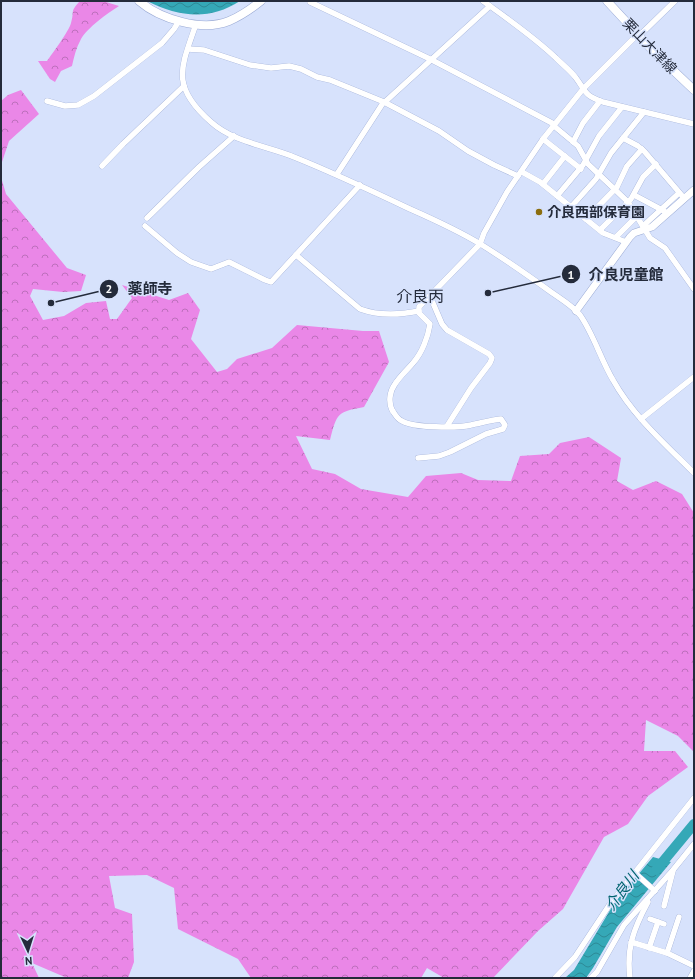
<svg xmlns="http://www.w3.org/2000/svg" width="695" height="979" viewBox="0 0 695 979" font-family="'PT Sans','Noto Sans JP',sans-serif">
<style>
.forest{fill:url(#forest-crowns)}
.water{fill:url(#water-waves)}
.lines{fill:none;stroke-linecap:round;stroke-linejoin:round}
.river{stroke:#35a8b7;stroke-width:10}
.minor-casing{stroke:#9aaad4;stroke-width:6}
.tertiary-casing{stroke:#9aaad4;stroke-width:8}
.secondary-casing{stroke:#9aaad4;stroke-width:9}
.minor{stroke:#fff;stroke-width:5.5}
.tertiary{stroke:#fff;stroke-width:7}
.secondary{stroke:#fff;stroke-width:8}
.poi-dot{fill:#8b6d0e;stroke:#d7e2fc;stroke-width:1.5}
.labels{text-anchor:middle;stroke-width:3;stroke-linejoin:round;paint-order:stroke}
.street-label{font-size:14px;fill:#242b3b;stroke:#d7e2fc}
.poi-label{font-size:14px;font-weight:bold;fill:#242b3b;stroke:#d7e2fc;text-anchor:start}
.water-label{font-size:15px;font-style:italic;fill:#00646f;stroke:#d7e2fc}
.quarter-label{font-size:16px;fill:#242b3b;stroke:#d7e2fc}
.leader{fill:none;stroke:#242b3b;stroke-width:1.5}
.callout-dot{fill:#242b3b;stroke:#d7e2fc;stroke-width:1.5}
.mark-label{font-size:12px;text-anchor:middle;font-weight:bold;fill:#fff}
.callout-label{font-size:15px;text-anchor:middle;font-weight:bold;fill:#242b3b;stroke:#d7e2fc;stroke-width:3;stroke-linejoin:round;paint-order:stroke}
</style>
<defs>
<pattern id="forest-crowns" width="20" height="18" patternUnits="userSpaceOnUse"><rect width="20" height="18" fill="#ea87e7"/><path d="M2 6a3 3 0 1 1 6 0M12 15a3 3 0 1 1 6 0" fill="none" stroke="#bd6fbc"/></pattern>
<pattern id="water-waves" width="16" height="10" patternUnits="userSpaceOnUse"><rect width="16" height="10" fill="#35a8b7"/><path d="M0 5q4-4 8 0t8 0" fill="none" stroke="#2d8996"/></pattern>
</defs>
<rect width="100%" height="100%" fill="#d7e2fc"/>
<g class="forest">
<path d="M80 1 106 2 119 6C108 13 87 28 81 39 76 48 74 57 72 66L61 71 55 82 50 79 38 61H47C52 54 69 31 71 23 75 10 69 13 80 1Z"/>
<polygon points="21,90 39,114 9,141 1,165 1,101 8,95"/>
<path d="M1 177 6 194 67 268 86 275 81 291 63 292 33 289 30 296 43 320 64 316 86 303 106 301 110 319H117L132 298 122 285 169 300 188 293 200 310 191 339 217 372 227 369 237 359 272 348 297 325 363 331H379L389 362 364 407C337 412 337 413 330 440L296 436 312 469 335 474 361 489 408 497 426 476 461 473 478 480 511 481 520 456 549 454 560 443 589 437 621 458 617 481 633 490 656 481 682 494 694 513V752L678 736 646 720 644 751H675L688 767 648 796 628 824 604 837 563 909 538 931 493 978H444L427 968 421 978H251L238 959 178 929 174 888 147 875 109 876 115 908 132 914 134 962 128 978H67L32 963 39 978H1Z"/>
</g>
<g class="water">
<path d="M147 1H240C209 21 179 17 147 1Z"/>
<polygon points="653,857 671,862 617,927 593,968 586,978 565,978 574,970 615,902"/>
</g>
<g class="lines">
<polyline class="river" points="656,870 694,824"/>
<defs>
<g id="minor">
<polyline points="310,1 310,2 430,59 552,123 554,126 578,146 588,164 628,202 650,238 665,248 694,289"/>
<path d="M483 1C508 19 534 37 556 58 563 65 571 71 576 78 587 93 584 95 603 102L694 124"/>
<path d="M196 24C181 68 170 86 211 122 233 142 267 146 294 157 334 173 372 191 410 209 435 220 459 231 482 245 506 260 529 276 551 292 561 299 573 306 580 315 593 333 601 360 613 380 633 416 665 444 694 473"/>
<polyline points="639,36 675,1"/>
<polyline points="188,49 204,50 250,65 271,68 289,66 301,69 317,77 330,80 384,102 439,131 468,151 494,165 518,176"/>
<polyline points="47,101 65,106 78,105 94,96 162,43 174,29 179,21"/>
<polyline points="623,138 638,146 644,151 684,198"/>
<polyline points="543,139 581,169"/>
<polyline points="573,142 583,123 600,101"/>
<polyline points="102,166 123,144 184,86"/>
<polyline points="522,172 540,182 603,233 626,242"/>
<polyline points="337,174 383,103 386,101 490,6"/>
<polyline points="543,184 565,156"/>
<polyline points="634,195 664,211"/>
<polyline points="557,196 583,165 599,136 622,107"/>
<polyline points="571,207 596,179 611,153 644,112"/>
<polyline points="147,218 199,167 234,136"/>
<polyline points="586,219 617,187 627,166 642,149"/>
<polyline points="145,226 177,253 191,262 211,269 229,262 265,280 271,282 360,185"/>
<polyline points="643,226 679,193"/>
<polyline points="600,230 631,199 643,177 656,164"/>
<polyline points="616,237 637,216"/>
<path d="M296 255 360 309C379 316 399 315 419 311"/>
<polyline points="430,296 442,324 447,330 489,354 492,358 490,363 471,388 447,426"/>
<polyline points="641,419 694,377"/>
<path d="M418 458 439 456 450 452 486 434 503 429 505 425 501 419C491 420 481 423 471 425 458 428 413 428 402 421 397 419 395 414 392 410 388 401 390 391 395 384 400 376 407 370 413 363 422 353 428 337 430 324L419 313V307L480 244 484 233 507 192 543 139 583 89 638 34"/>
<polyline points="635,873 655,891"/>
<polyline points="664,906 673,871"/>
<polyline points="650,919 664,924"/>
<polyline points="631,942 667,953 694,966"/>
<polyline points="649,948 658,922"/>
<polyline points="667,953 679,917"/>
<polyline points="555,978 575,957 610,904 694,798"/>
<polyline points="591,978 597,972 624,925 673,870 694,844"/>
<path d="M630 978C626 948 634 928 648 902"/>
<polyline points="690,978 694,971"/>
</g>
<polyline id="tertiary" points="576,311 630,237 634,233 652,227 694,190"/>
<g id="secondary">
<path d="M139 1C160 19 202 32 229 21 241 16 251 9 261 1"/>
<polyline points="607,1 656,54 694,90"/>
</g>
</defs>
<use href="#minor" class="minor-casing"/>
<use href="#tertiary" class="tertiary-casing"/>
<use href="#secondary" class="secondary-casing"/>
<use href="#minor" class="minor"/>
<use href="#tertiary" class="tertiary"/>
<use href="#secondary" class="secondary"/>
</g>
<circle class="poi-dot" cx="539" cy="212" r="4"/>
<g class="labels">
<g class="street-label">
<text transform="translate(650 46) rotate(46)" y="5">栗山大津線</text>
</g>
<g class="poi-label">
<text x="547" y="217">介良西部保育園</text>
</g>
<g class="water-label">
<text transform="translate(622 891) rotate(-53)" y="5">介良川</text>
</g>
<g class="quarter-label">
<text x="420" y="302">介良丙</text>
</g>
</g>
<path class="leader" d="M488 293L571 274M51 303L109 289"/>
<g class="callout-dot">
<circle cx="488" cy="293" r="4"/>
<circle cx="51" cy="303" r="4"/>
<circle cx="571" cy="274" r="10"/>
<circle cx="109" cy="289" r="10"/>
</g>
<g class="mark-label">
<text x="571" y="279">1</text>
<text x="109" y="293">2</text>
</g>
<g class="callout-label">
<text x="626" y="280">介良児童館</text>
<text x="150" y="294">薬師寺</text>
</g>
<rect width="695" height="979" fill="none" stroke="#242b3b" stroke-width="4"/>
<g transform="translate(28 951) rotate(176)" stroke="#d7e2fc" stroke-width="3" paint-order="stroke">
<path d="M0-3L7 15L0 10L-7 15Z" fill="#242b3b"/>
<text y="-6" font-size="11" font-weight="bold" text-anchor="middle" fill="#242b3b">N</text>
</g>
</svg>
